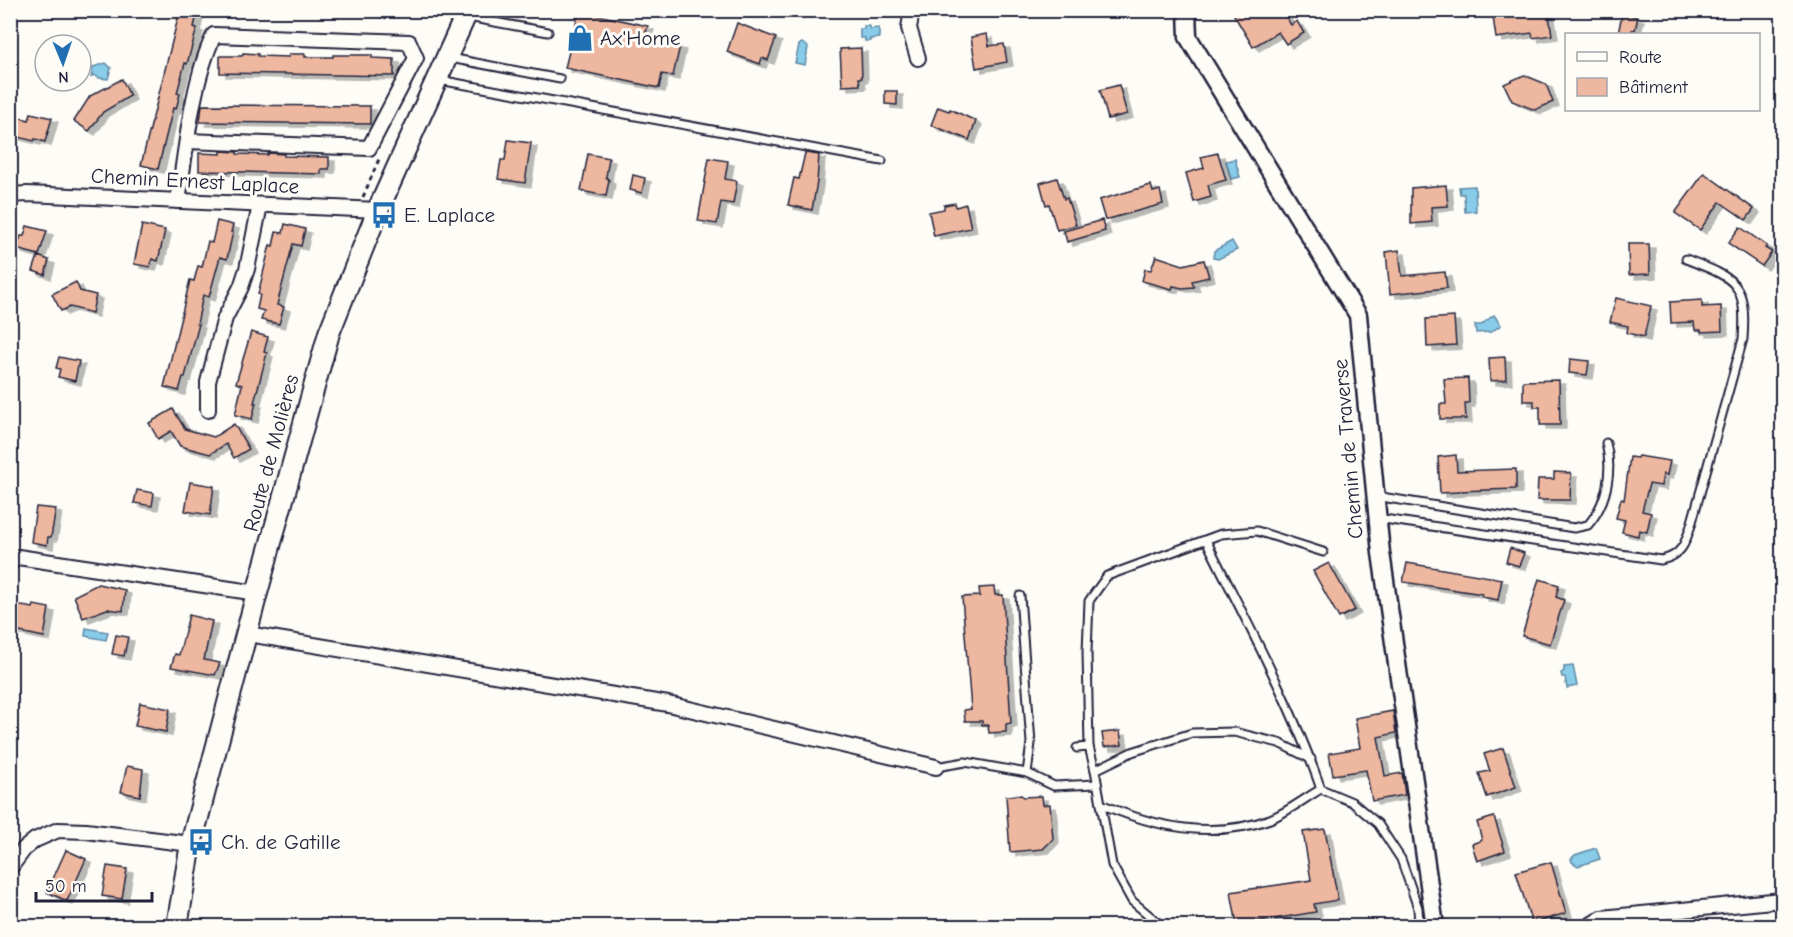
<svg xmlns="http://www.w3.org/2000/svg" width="1793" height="937" viewBox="0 0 1793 937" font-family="'Comic Neue',sans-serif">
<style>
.water{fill:#88ccea;stroke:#5f88a4;stroke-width:1.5}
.building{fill:#edb7a0;stroke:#22223b;stroke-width:1.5;filter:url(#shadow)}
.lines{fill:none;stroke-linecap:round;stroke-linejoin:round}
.service-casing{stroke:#22223b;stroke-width:11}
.minor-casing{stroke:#22223b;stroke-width:18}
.tertiary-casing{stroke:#22223b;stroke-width:21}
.secondary-casing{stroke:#22223b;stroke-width:24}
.path{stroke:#22223b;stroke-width:3;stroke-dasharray:4.5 4.5;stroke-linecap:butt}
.service{stroke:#fdfcf7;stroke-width:7}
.minor{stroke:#fdfcf7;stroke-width:14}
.tertiary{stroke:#fdfcf7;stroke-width:16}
.secondary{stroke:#fdfcf7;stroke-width:20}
.labels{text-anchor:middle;stroke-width:6;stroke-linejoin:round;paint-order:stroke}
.poi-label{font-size:21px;fill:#22223b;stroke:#fdfcf7;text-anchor:start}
.street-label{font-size:21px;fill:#22223b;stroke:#fdfcf7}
</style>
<defs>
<filter id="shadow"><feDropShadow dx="6" dy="4" stdDeviation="0" flood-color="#0004"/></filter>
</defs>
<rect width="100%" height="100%" fill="#fdfcf7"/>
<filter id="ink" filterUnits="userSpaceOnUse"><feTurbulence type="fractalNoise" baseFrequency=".0167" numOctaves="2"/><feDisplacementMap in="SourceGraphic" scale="12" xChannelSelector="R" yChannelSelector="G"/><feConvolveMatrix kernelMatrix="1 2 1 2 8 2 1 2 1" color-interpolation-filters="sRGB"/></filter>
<g filter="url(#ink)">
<g class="water">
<polygon points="864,26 869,26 870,29 879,28 879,38 870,39 870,41 865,41 865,38 860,38 860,29 864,29"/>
<polygon points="802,43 808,47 805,65 795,63 799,45"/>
<polygon points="106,63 111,68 108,79 99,78 94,75 91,77 93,67"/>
<polygon points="1235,159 1240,177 1231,179 1226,161"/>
<polygon points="1475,186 1476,211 1465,212 1464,194 1460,194 1459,187"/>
<polygon points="1232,241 1237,250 1218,259 1213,258 1214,251"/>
<polygon points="1494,315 1501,325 1491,332 1476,333 1475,325 1481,325"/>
<polygon points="86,628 108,632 106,640 85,636"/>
<polygon points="1573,666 1577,686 1567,688 1565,677 1562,677 1561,673 1564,671 1564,667"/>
<polygon points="1596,848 1600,859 1578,866 1572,862 1571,859 1575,855"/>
</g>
<g class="building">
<polygon points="180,10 198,10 194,27 197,28 187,64 185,63 177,93 180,94 176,109 173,108 158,169 141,165"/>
<polygon points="1231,10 1282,10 1291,25 1297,21 1304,33 1286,44 1278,32 1253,47"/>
<polygon points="1492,10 1548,10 1552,35 1533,38 1532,33 1496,38"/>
<polygon points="579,11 648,26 644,38 680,46 673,76 662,74 659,88 565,68"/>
<polygon points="1622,14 1638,17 1635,30 1632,30 1631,34 1618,34"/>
<polygon points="737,23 776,38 768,60 762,58 760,64 727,52"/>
<polygon points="987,34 989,46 1004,44 1007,62 976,68 971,37"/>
<polygon points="861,48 862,78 859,78 860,85 842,86 840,49"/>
<polygon points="243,53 258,54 258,56 289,57 289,54 305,54 305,57 333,57 333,55 372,55 372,58 394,59 394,76 220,73 220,56 242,56"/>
<polygon points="1524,75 1546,84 1553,102 1535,110 1512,101 1504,84"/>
<polygon points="122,79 130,96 103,112 89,131 74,121 90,96"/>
<polygon points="1119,85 1127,114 1108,119 1100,90"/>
<polygon points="885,91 897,91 897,105 885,104"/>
<polygon points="202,105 370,106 370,124 200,122"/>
<polygon points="938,107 949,111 950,109 976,121 969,140 931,125"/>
<polygon points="31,113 52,118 45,142 35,139 34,141 10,135 10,115 29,120"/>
<polygon points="508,140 531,143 525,183 498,179 501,160 505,160"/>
<polygon points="221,151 237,152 237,154 268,155 268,153 284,154 284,156 329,157 329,169 321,169 321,174 199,171 199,153 221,154"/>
<polygon points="805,153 819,155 817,182 812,210 788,205 794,178 799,179"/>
<polygon points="1218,153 1226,180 1208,185 1211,197 1194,202 1186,173 1204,168 1201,157"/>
<polygon points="588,154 609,158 606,177 609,180 606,196 581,191"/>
<polygon points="709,158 728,161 725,179 737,181 733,204 721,202 717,224 698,221"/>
<polygon points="1704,173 1754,209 1746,220 1720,202 1700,230 1675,213"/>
<polygon points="633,175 645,178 642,193 630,190"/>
<polygon points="1057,178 1064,199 1067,198 1076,225 1057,230 1049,204 1046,205 1040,183"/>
<polygon points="1151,185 1153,192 1160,190 1163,204 1105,220 1099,200"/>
<polygon points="1446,185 1448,206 1431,207 1432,222 1411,224 1411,188"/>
<polygon points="955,203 956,207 966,204 971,228 934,236 929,212 944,209 944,205"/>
<polygon points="1102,220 1105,231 1067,242 1064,231"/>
<polygon points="217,221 233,225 231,232 233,232 227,259 220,257 209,297 203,295 197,324 199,324 185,377 183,377 179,391 164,387 190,280 194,281 198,266 202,267 208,241 212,243"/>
<polygon points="285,224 305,229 301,246 293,244 277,305 284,307 279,324 261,320 264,311 257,309 260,295 258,294 270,245 273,246 276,232 283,233"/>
<polygon points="142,225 165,230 158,261 152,259 150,267 134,264"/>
<polygon points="27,226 47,231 39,255 16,249 21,236 24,236"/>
<polygon points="1740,227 1767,246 1765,248 1772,252 1762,266 1728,243"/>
<polygon points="1628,244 1649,244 1650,274 1629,275"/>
<polygon points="1399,250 1402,276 1445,272 1447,288 1390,294 1386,252"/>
<polygon points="38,256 49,260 45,275 33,271"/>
<polygon points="1156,256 1183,265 1204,260 1209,277 1192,281 1194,287 1182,288 1173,286 1172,289 1142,281 1145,269 1151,270"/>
<polygon points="76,282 80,291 96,295 92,313 70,307 61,311 52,294"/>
<polygon points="1616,298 1651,306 1644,337 1627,333 1628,326 1610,322"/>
<polygon points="1702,300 1702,307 1721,306 1722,331 1701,332 1701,330 1695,330 1694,322 1671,323 1670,302"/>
<polygon points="1454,317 1456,345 1427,347 1426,319"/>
<polygon points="251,332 268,337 264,352 267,353 254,403 256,403 252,419 235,415 242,385 236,383"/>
<polygon points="59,357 79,361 75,381 58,377 60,369 56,368"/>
<polygon points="1505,357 1506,380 1490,381 1489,358"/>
<polygon points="1570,359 1589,361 1587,375 1569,373"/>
<polygon points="1468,378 1469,403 1465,403 1466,419 1440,419 1440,404 1446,404 1444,379"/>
<polygon points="1559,380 1560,425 1540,425 1540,407 1534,407 1534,401 1523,401 1523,381"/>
<polygon points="173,409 185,429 214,437 234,424 249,449 234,458 226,444 210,454 180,446 171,431 158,439 149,423"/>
<polygon points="1456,455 1457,471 1516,469 1516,489 1459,491 1459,492 1440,493 1438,457"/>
<polygon points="1638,456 1670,461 1667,475 1663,474 1661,486 1649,484 1642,511 1651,513 1647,532 1639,530 1638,536 1622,532 1625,520 1616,518 1621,499 1624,500 1630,457 1637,458"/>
<polygon points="1554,472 1571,473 1570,500 1537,500 1538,479 1554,479"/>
<polygon points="190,482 214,486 210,515 185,511"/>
<polygon points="137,490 154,493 152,506 134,503"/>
<polygon points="36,507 56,509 51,537 48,537 47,545 31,542"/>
<polygon points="1510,548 1524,553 1519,566 1506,562"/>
<polygon points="1329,563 1355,610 1339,618 1313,571"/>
<polygon points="1407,563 1502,579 1498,600 1482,597 1482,594 1403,582"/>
<polygon points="1539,579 1559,585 1556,597 1564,600 1550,644 1522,636"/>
<polygon points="98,584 125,590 123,611 107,609 83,618 74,596"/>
<polygon points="994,587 995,595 1003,595 1011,723 1006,724 1006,732 989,733 988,725 982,725 982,721 965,721 964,710 971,709 962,597 980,596 979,588"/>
<polygon points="10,604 33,608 34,605 49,608 44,637 10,630"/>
<polygon points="189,615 212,621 204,660 220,663 215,675 171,667 175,654 179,655"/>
<polygon points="116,635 128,637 124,656 112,654"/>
<polygon points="140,703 170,709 166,732 135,726"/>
<polygon points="1393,711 1396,733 1378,737 1385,776 1402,773 1405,795 1372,801 1366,770 1333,775 1329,753 1360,748 1355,718"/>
<polygon points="1120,731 1122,745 1104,747 1102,733"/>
<polygon points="1503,748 1516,787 1487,797 1479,773 1490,771 1484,754"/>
<polygon points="127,766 143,769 140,796 121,792"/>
<polygon points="1021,795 1024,797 1042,796 1043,805 1050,804 1053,839 1043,849 1010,852 1006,796"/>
<polygon points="1494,817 1505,851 1477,861 1472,844 1482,840 1477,822"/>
<polygon points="1325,829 1338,900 1314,904 1316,912 1237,925 1231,892 1311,880 1303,832"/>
<polygon points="66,850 86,859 67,901 47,892"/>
<polygon points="1551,862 1566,913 1532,924 1516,872"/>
<polygon points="107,866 127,869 122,899 102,896"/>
</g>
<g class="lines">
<defs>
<g id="service">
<polyline points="468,17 548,32"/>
<polyline points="450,58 560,79"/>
<polyline points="439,80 882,161"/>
<path d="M1375 496 1574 528 1588 525C1607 503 1613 472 1606 443"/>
<path d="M1377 518 1661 560C1683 556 1686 541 1692 522L1743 339C1747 282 1736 279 1686 259"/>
<path d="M1206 540C1246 621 1291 703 1321 789L1352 802 1378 824 1401 859 1418 908 1419 926"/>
<polyline points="1020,596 1031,743 1027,773"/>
<polyline points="1089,747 1087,652 1089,601 1107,576 1221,534 1257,531 1323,552"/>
<polyline points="1077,748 1089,747 1095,770"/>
<path d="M1311 759 1279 743 1234 732 1192 733 1132 752 1095 770 1101 804C1154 827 1214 840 1270 819 1288 812 1305 798 1321 789"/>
<polyline points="936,767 965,762 1027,773 1054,786 1096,784"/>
<polyline points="1101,804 1112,865 1132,901 1162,926"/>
</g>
<g id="minor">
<polyline points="912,10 909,28 918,58"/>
<polyline points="10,195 27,194 378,210"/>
<path d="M178 201C186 149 192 82 214 35L409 42 416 58 369 148 188 141"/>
<polyline points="208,410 208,382 225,318 241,287 247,269 260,205"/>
<polyline points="10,563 18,557 257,593"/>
<polyline points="247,634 668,704 936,767"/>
<polyline points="10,868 24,849 35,840 58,830 86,831 191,844"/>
<polyline points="1589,926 1602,918 1782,900"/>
</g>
<polyline id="tertiary" points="1187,10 1188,37 1358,315 1381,553 1435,926"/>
<polyline id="secondary" points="177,926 191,844 257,593 329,333 378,210 468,10"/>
</defs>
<use href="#service" class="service-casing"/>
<use href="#minor" class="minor-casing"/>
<use href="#tertiary" class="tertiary-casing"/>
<use href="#secondary" class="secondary-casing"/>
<polyline class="path" points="363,197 379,159"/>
<use href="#service" class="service"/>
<use href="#minor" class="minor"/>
<use href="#tertiary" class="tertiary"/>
<use href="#secondary" class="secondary"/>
</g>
</g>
<defs>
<symbol id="shop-bare" viewBox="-9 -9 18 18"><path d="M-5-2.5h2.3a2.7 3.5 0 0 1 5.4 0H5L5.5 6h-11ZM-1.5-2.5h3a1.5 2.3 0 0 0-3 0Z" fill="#1f6fb2" stroke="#fdfcf7" stroke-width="2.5" paint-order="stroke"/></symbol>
<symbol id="bus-bare" viewBox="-9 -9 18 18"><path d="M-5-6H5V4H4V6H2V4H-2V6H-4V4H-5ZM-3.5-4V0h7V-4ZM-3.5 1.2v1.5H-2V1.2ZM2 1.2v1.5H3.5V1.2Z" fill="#1f6fb2" stroke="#fdfcf7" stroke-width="2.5" paint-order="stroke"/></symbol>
</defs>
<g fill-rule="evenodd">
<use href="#shop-bare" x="561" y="19" width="38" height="38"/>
<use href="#bus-bare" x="365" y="196" width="38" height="38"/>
<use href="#bus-bare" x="182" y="823" width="38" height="38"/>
</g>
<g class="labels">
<g class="poi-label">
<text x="600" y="45">Ax'Home</text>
<text x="404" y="222">E. Laplace</text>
<text x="221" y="849">Ch. de Gatille</text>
</g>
<g class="street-label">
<text transform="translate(195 181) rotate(3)" y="7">Chemin Ernest Laplace</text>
<text transform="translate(1348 449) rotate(-95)" y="7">Chemin de Traverse</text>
<text transform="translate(271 453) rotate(-75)" y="7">Route de Molières</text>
</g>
</g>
<rect width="1793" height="937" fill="none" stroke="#fdfcf7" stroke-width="36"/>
<rect x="18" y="18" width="1757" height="901" fill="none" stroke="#22223b" stroke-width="2" filter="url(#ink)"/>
<rect x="1565" y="33" width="195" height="78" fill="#fdfcf7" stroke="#a5a5ac" stroke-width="1.5"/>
<rect x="1577" y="52" width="30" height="9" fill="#fdfcf7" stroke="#a5a5ac" stroke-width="1.5"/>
<text x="1619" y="63" font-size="18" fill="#22223b">Route</text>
<rect x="1577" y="78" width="30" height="18" fill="#edb7a0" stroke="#a5a5ac" stroke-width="1.5"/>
<text x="1619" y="93" font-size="18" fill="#22223b">Bâtiment</text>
<g transform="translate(63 63) rotate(178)"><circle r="28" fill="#fdfcf7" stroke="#a5a5ac" stroke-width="1.5"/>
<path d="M0-4.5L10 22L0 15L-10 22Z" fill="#1f6fb2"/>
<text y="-9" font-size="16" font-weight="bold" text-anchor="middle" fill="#22223b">N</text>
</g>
<path d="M36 892v9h116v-9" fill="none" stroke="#22223b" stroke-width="3"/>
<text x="45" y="892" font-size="18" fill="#22223b" stroke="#fdfcf7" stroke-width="4.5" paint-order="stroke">50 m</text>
</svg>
